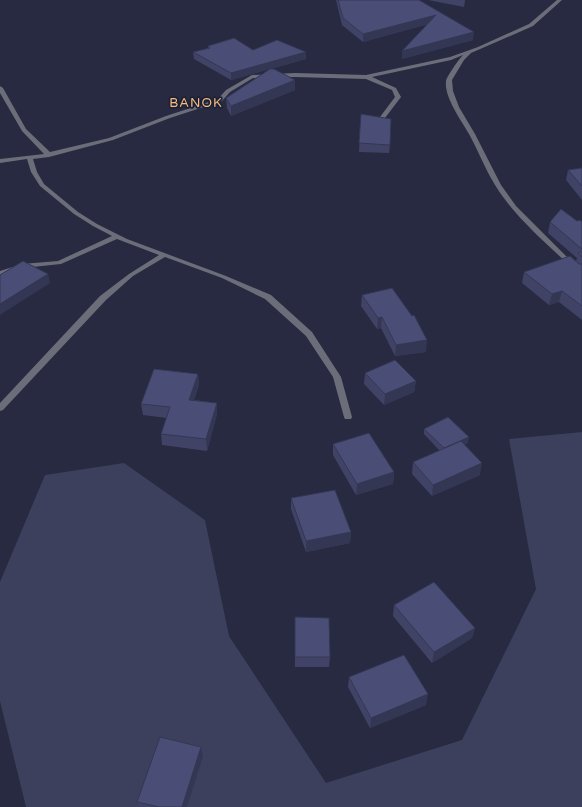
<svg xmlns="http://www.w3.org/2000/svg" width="582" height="807" viewBox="0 0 582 807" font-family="'Varela Round',sans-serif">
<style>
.green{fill:#3c405c}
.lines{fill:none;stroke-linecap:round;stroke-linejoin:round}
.street{fill:#6b6d79;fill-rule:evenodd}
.wall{fill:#404365}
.shaded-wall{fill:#343753}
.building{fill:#4a4e76;stroke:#343753}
.labels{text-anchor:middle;stroke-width:3.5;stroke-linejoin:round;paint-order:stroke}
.far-quarter-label{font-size:13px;letter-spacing:1px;fill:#f3bd80;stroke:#1e2036}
</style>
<rect width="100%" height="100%" fill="#272a40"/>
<polygon class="green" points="582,432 582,807 26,807 0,701 0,582 45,475 124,463 205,520 229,636 326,783 462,740 536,589 509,439"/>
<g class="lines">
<path class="street" d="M557 0H562L533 26 471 53 464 60 452 80 453 91 459 107 475 134 501 185 516 206 574 264V266H570C544 241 514 216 495 185 485 169 478 150 469 134 461 120 444 97 446 81 447 76 459 59 463 55L451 60 372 77 396 88 401 97 385 118 383 119 380 117 395 97 392 90 366 79 295 77 253 78 230 92 222 101 170 118 113 140 49 157 33 159 37 172 44 184 78 212 97 224 127 239 226 276 271 295 312 332 341 377 352 417 351 419H345L344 417 333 377 306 336 265 299 222 278 165 257 133 276 106 300 3 410 0 411V403L100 296 129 274 159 255 117 239 61 264 23 268 0 275V271L22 264 58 261 112 236 93 226 74 214 40 186 31 172 27 159 0 163V159L44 154 22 131 0 93V86L3 88 26 129 50 152 109 138 166 116 218 99 226 90 252 75 295 73 366 75 450 57 478 47 529 24Z"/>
</g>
<g class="wall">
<polygon points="336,0 419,0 473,40 402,59 428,24 363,42 342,25"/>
<polygon points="428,0 465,0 464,7"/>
<polygon points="208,46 253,50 306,52 306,59 231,80 194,59 193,52 208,48"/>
<polygon points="295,80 295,90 231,116 227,108 226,98"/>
<polygon points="361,114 390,145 389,153 359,152"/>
<polygon points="582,168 582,200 566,180 568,170"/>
<polygon points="577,221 582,222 582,320 559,302 549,305 522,283 524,272 576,261 577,258 548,233 550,222"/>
<polygon points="362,295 426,352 395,356 381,328 377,329 361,306"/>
<polygon points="365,373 416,381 414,392 384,405 364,384"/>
<polygon points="198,374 199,385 194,400 217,403 217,414 207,451 162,445 161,434 167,418 143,415 141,404"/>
<polygon points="424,429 468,443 464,444 480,475 432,496 412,474 413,462 440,451 424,434"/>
<polygon points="333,444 394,472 393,484 356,495 333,455"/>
<polygon points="291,498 351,532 350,543 306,552 291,509"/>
<polygon points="394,605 475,628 472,638 432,663 393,616"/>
<polygon points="295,617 330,657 329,667 295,667"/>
<polygon points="349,677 426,705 370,728 348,687"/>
<polygon points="203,757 187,807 139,807 137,802"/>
</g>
<g class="shaded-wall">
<polygon points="436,15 436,22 363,42 363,34"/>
<polygon points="474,32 473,40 402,59 402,51"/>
<polygon points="306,52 306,59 231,80 231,73"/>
<polygon points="295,80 295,90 231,116 231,106"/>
<polygon points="48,274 50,283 0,315 0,304"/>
<polygon points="562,291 559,302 549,305 552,294"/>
<polygon points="382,317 381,328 377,329 378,318"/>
<polygon points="427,340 426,352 395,356 396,345"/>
<polygon points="198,374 199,385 190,411 189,400"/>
<polygon points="416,381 414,392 384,405 385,394"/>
<polygon points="217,403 217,414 207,451 206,439"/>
<polygon points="469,437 468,443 444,454 444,448"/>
<polygon points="482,463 480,475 432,496 433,485"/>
<polygon points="394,472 393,484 356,495 357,484"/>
<polygon points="351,532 350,543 306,552 306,541"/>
<polygon points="475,628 472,638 432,663 434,652"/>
<polygon points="428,694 426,705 370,728 371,718"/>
<polygon points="201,747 203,757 187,807 182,807"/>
</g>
<g class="building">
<polygon points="338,0 419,0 474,32 402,51 436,15 363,34 343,18"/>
<polygon points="234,38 253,50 277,40 306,52 231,73 193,52 210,48 208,46"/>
<polygon points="270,69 274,69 295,80 231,106 226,98"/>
<polygon points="361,114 391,119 390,145 359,143"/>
<polygon points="582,168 582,186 568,170"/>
<polygon points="561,209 577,221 580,220 582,222 582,249 550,222"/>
<polygon points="582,252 582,257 578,253"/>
<polygon points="570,256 579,264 582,264 582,306 562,291 552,294 524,272"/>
<polygon points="23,261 48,274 0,304 0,275"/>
<polygon points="392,288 412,316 414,315 427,340 396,345 382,317 378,318 362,295"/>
<polygon points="395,360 416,381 385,394 365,373"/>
<polygon points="154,369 198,374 189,400 217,403 206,439 161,434 170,407 141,404"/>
<polygon points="448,417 469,437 444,448 424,429"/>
<polygon points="369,433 394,472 357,484 333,444"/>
<polygon points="461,441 482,463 433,485 413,462"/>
<polygon points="335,490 351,532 306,541 291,498"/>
<polygon points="434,582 475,628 434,652 394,605"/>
<polygon points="295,617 329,618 330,657 295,657"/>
<polygon points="404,655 428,694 371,718 349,677"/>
<polygon points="160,737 201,747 182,807 159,807 137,802"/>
</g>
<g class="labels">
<g class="far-quarter-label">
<text x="196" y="107">BANOK</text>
</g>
</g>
</svg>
